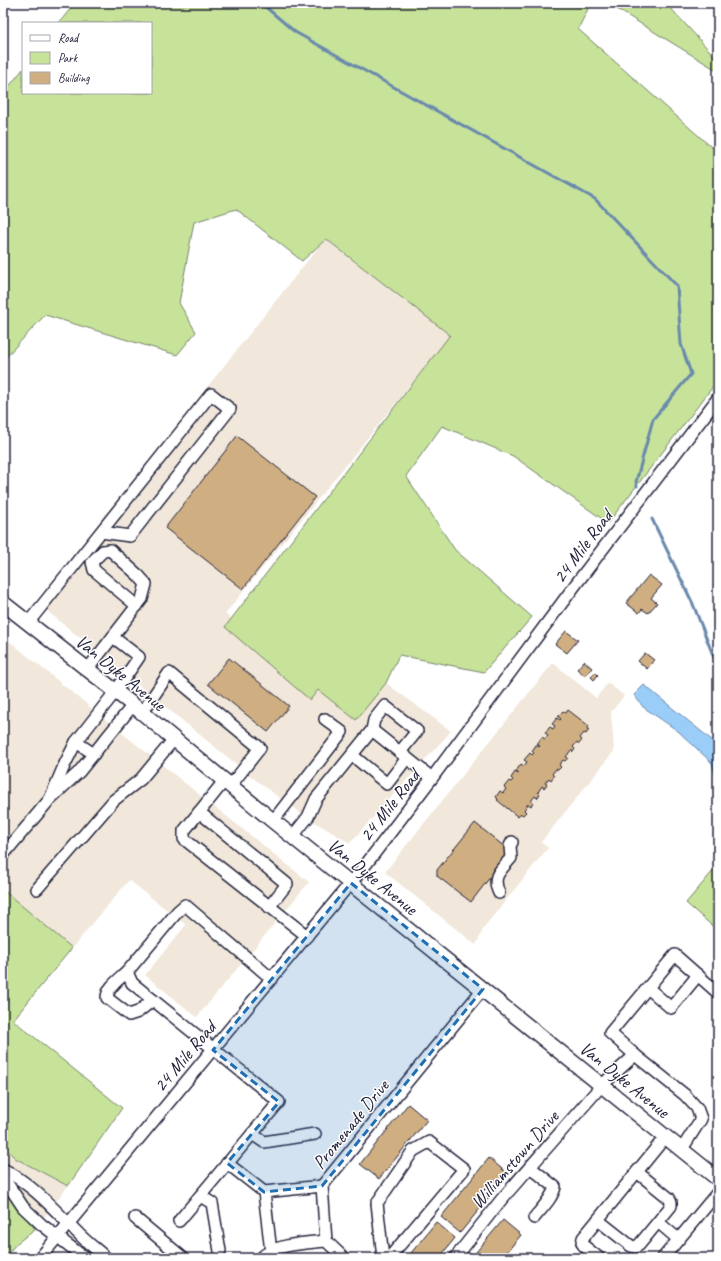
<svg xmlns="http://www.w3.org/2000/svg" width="721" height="1261" viewBox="0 0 721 1261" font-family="Caveat,sans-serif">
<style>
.built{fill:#f1e7da}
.green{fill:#c7e39a;stroke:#74826a}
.water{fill:#9acdf7;stroke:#6a89ac}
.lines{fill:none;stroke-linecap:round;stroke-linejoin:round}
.stream{stroke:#6a89ac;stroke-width:3}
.building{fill:#cfae82;stroke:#22223b}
.minor-casing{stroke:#22223b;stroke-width:14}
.major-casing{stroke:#22223b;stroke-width:17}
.minor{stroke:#fff;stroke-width:11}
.major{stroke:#fff;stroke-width:14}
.marked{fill:#1f6fb2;fill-opacity:0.2;stroke:#1f6fb2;stroke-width:3;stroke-dasharray:8 5;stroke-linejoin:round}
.labels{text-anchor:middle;stroke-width:3;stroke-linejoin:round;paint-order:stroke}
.street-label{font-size:19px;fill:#22223b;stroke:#fff}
</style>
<rect width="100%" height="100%" fill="#fff"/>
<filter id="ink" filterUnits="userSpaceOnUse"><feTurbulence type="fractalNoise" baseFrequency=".025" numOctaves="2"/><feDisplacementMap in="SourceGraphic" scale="8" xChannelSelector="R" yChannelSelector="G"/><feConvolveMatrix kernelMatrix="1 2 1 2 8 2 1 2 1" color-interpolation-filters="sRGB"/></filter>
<g filter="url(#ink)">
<g class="built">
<polygon points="325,239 451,335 225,614 356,720 386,683 451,731 350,843 303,815 257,781 36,602"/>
<polygon points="3,636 122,733 309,882 197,1017 145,975 186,925 129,880 72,948 3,890"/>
<polygon points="553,663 596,698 608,683 624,696 611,712 614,751 541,842 548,848 484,927 476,945 385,872"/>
<polygon points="3,1145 15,1158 68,1186 35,1229 14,1201 3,1191"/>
</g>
<g class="green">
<polygon points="75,3 591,3 578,29 718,153 718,380 608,523 513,456 442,426 406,476 455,550 532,617 484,672 399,655 386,683 356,720 318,690 310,700 225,627 450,335 326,239 302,261 236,209 194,222 179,303 196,332 177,355 45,315 3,360 3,94 23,69 23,93 151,93 151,23 59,23"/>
<polygon points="607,3 666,3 718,60 718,71"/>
<polygon points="718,865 718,931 686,903"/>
<polygon points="3,890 72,948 13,1020 122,1108 68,1186 15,1158 3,1145"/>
<polygon points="3,1191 14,1201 35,1229 16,1244 4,1258 3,1258"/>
</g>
<polygon class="water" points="644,685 718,745 718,787 712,763 678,731 643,707 634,695"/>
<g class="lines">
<g class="stream">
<polyline points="261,3 295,32 595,199 677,286 681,344 691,374 653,419 636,482 637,486"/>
<polyline points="652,519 693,604 718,668"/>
</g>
</g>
<g class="building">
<polygon points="237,436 315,497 243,589 165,528"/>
<polygon points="649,575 662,585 651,598 657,603 648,613 642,609 639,613 626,603"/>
<polygon points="566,631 578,640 567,653 555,644"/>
<polygon points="645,653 654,660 647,669 638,661"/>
<polygon points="229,658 289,706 268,732 208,684"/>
<polygon points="584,661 592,668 585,676 577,669"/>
<polygon points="595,672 598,675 594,680 591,677"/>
<polygon points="568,710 589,726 587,729 589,730 586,734 584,733 580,738 582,740 579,744 577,742 573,747 575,749 573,752 571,750 566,757 568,758 565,761 563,760 559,765 561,767 558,770 556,769 552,774 554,776 551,780 549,778 545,783 547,784 544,788 542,786 538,792 540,794 537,798 535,796 531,801 533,802 531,806 528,804 524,810 526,812 523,815 521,814 518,817 497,800 498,799 496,797 500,791 503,793 506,789 504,787 509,781 511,782 513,780 511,778 515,772 518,774 519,773 516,771 521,764 524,766 527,762 524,760 530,753 532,755 534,753 532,751 536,745 539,747 540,746 537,744 542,737 545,739 548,735 545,733 550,727 553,729 555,726 552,724 557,718 560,720 561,719 558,716 563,711 566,713"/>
<polygon points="475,823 506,848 507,855 471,902 437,876 437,870"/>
<polygon points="408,1104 427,1120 379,1179 360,1164"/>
<polygon points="489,1158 508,1174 460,1233 441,1217"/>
<polygon points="503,1220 521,1235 502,1258 473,1258 472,1257"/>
<polygon points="436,1222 455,1238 439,1258 407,1258"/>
</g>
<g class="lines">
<defs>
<g id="minor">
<polyline points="28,623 211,394 230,409 130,536 101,532"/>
<polyline points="87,670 142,599 146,584 138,575 110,550 103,551 92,562 94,570 137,606"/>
<polyline points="142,713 169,673 260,748 231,785"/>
<polyline points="372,730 374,720 385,706 417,731 400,752"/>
<polyline points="76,742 94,754"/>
<polyline points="352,755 387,784 407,758"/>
<polyline points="225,780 184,831 184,839 307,936"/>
<polyline points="50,799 64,766 76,742 115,692 139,657 113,637"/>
<polyline points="199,812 287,884 269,907"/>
<polyline points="273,821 342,732 325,719"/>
<polyline points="293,836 308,817 316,799 372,730 432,778"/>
<polyline points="3,855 50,799 79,772 133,705"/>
<polyline points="37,889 114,800 141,779 174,739"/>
<path d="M499 893C491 876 501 870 511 858L510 846 512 842"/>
<path d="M127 972C120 979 107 987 107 998L129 1015 138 1012 153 1000"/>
<polyline points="648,988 671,1008 698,975"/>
<polyline points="252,1134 264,1142 315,1134"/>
<polyline points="682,1149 701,1119 697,1108 685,1095 635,1055 610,1033 675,955 718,993"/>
<polyline points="227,1163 264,1192"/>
<path d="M530 1167 555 1187C552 1199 541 1209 534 1218"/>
<path d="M3 1169C34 1185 58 1214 83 1238 90 1245 99 1251 106 1258"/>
<polyline points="3,1177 23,1207 41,1224 85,1258"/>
<polyline points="200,1196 212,1203 220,1251"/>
<polyline points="135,1218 183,1258"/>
<polyline points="598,1220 631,1246 635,1247 639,1245 671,1206 671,1202 669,1198 637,1172"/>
<polyline points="179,1221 279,1102 132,983 127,972 178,911 185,905 272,979"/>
<polyline points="658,1222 678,1239"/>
<polyline points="326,1241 344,1258"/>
<polyline points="271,1252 264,1192 322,1186"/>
<polyline points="40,1258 367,863 432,778 576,584 718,398"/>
<path d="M261 1258C274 1244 307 1243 326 1241L322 1186 483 989"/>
<polyline points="383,1258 377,1203 413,1151 429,1142 464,1169 389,1258"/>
<polyline points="455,1258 501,1200 602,1085 635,1055"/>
<polyline points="599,1258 584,1246 582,1243 583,1238 666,1136"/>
<polyline points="663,1258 718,1192"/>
</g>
<polyline id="major" points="3,603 133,705 273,821 718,1179"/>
</defs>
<use href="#minor" class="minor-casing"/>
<use href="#major" class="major-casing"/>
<use href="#minor" class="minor"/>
<use href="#major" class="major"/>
</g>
</g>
<path class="marked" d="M351 883 483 989 322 1186 264 1192 227 1163 279 1102 213 1050Z"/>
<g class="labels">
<g class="street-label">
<text transform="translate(582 546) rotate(-53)" y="7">24 Mile Road</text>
<text transform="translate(121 672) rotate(39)" y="7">Van Dyke Avenue</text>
<text transform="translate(389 805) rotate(-52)" y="7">24 Mile Road</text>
<text transform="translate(373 876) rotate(39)" y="7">Van Dyke Avenue</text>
<text transform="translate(184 1056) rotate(-50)" y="7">24 Mile Road</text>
<text transform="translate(625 1079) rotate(39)" y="7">Van Dyke Avenue</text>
<text transform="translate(350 1124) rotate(-51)" y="7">Promenade Drive</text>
<text transform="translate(514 1159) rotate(-49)" y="7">Williamstown Drive</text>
</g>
</g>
<rect width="721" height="1261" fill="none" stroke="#fff" stroke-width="16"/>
<rect x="8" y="8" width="705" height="1245" fill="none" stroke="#22223b" stroke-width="1.5" filter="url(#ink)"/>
<rect x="22" y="22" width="130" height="72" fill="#ffffff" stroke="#a7a7b1"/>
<rect x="30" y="35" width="20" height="6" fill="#ffffff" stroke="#a7a7b1"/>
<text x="58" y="42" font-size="12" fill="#22223b">Road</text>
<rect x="30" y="52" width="20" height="12" fill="#c7e39a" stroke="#a7a7b1"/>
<text x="58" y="62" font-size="12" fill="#22223b">Park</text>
<rect x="30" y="72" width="20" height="12" fill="#cfae82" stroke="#a7a7b1"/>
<text x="58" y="82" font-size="12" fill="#22223b">Building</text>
</svg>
